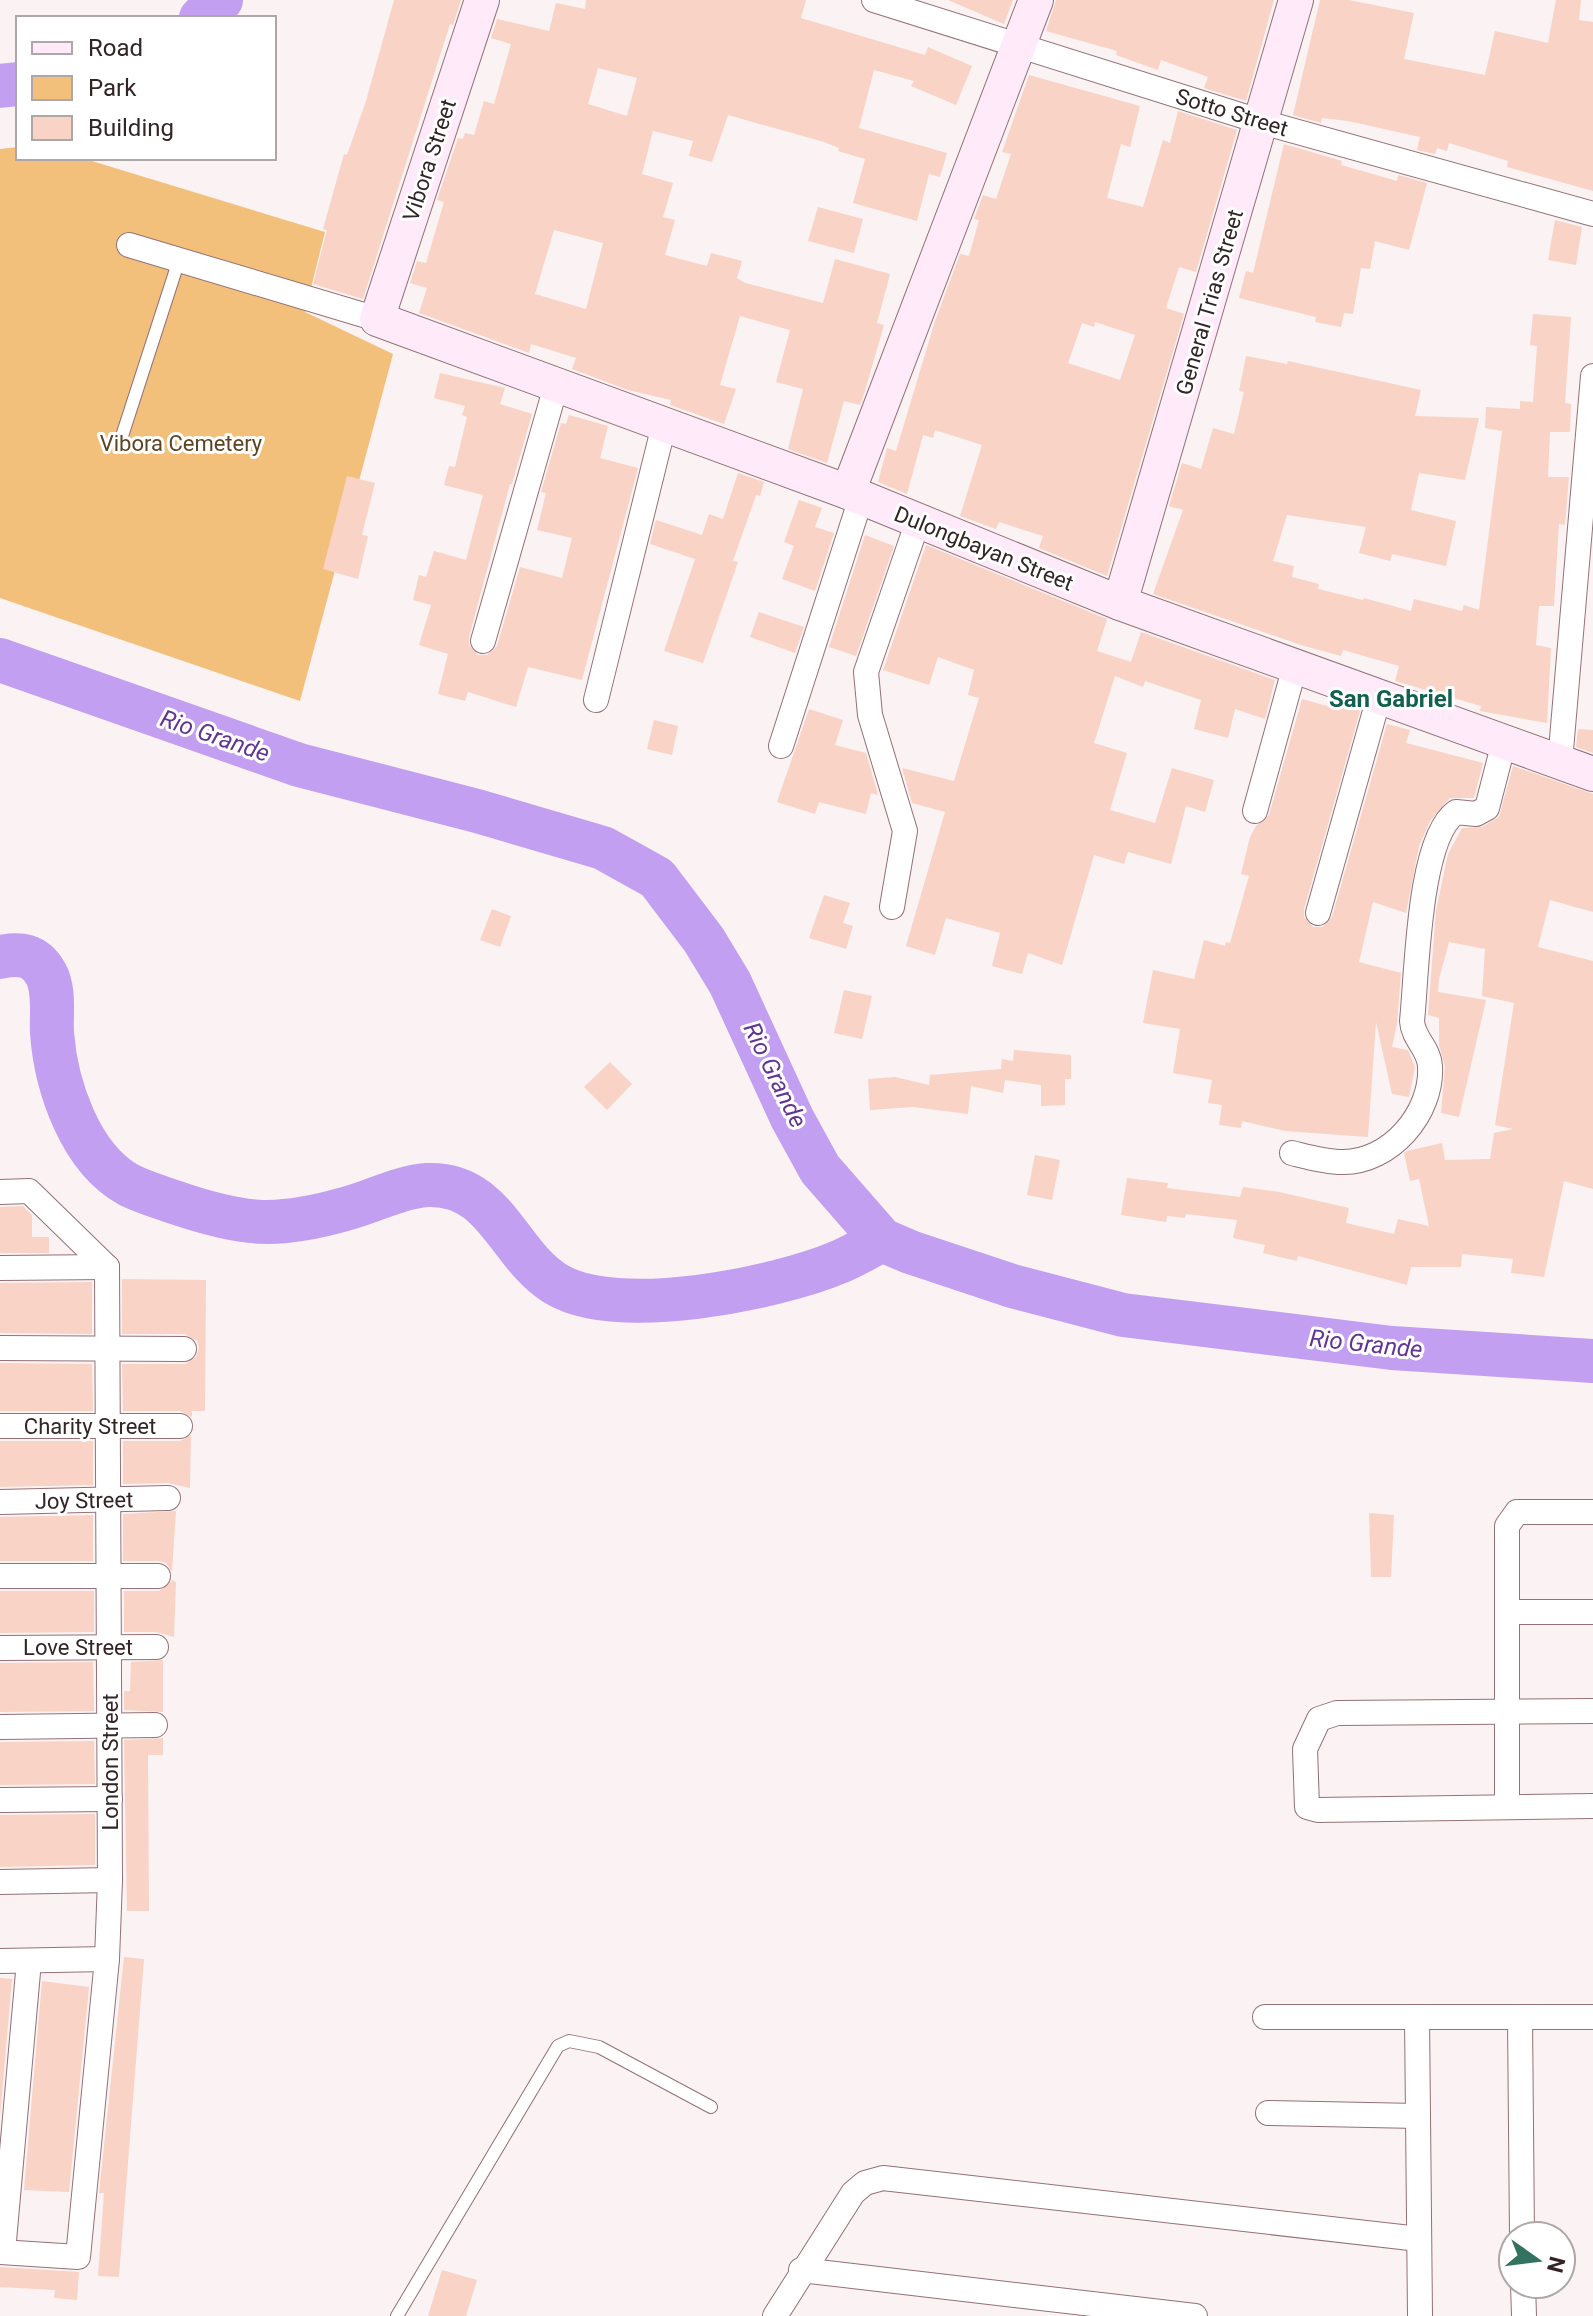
<svg xmlns="http://www.w3.org/2000/svg" width="1593" height="2316" viewBox="0 0 1593 2316" font-family="Roboto,sans-serif">
<style>
.green{fill:#f3c07c}
.lines{fill:none;stroke-linecap:round;stroke-linejoin:round}
.river{stroke:#c29ff0;stroke-width:44}
.building{fill:#f8d3c6;fill-rule:evenodd}
.lane-casing{stroke:#947176;stroke-width:14}
.street-casing{stroke:#947176;stroke-width:26}
.secondary-casing{stroke:#947176;stroke-width:36}
.lane{stroke:#fff;stroke-width:12}
.street{stroke:#fff;stroke-width:24}
.secondary{stroke:#ffeafa;stroke-width:34}
.labels{text-anchor:middle;stroke-width:6;stroke-linejoin:round;paint-order:stroke}
.street-label{font-size:22px;fill:#332426;stroke:#fff}
.park-label{font-size:22px;fill:#5d4523;stroke:#fff}
.neighbourhood-label{font-size:24px;font-weight:bold;fill:#11614e;stroke:#fff}
.water-label{font-size:24px;font-style:italic;fill:#633592;stroke:#fff}
</style>
<rect width="100%" height="100%" fill="#faf2f3"/>
<polygon class="green" points="18,147 18,158 82,158 325,232 305,312 393,354 300,701 0,598 0,149"/>
<g class="lines">
<g class="river">
<polyline points="201,18 221,0"/>
<polyline points="0,86 18,84"/>
<polyline points="0,660 299,765 477,811 603,848 657,878 704,940 730,983 792,1118 820,1169 882,1240 910,1252 1012,1286 1123,1315 1392,1348 1593,1361"/>
<path d="M0 957C20 953 35 954 46 974 55 990 51 1015 52 1033 56 1086 80 1158 129 1185 145 1193 163 1198 180 1204 246 1226 278 1228 345 1209 372 1202 399 1187 427 1185 496 1182 507 1254 556 1284 617 1321 775 1289 839 1262 854 1256 868 1247 882 1240"/>
</g>
</g>
<g class="building">
<polygon points="394,0 461,0 453,25 450,24 363,299 313,284 327,230 323,229 344,154 347,155 366,101"/>
<path d="M586 0H806L801 18 925 55 928 47 972 66 956 105 911 86 914 81 874 70 859 128 947 153 940 177 929 174 917 221 853 203 865 159 838 151 839 148 824 142 728 115 712 162 689 156 693 141 653 131 642 174 673 183 663 217 675 220 665 255 707 266 711 253 742 261 737 278 745 283 823 303 835 259 890 274 877 323 884 325 864 394 860 405 844 401 827 463 788 449 803 389 776 382 790 330 740 316 720 385 736 389 724 424 670 405 671 400 628 390 572 369 576 358 531 344 529 353 419 313 427 288 410 283 417 261 426 263 444 202 437 200 458 138 463 139 465 133 474 135 484 101 494 104 511 44 491 38 497 19 549 31 556 3 585 9ZM598 68 637 78 627 116 588 104ZM554 230 603 243 586 309 535 294Z"/>
<polygon points="948,0 1013,0 1004,24"/>
<polygon points="1056,0 1274,0 1246,101 1204,88 1208,77 1161,60 1158,70 1116,55 1117,51 1046,31"/>
<polygon points="1320,0 1349,0 1414,13 1404,59 1485,75 1495,31 1548,43 1556,0 1581,0 1579,20 1593,22 1593,191 1507,167 1508,161 1449,143 1447,151 1437,148 1435,154 1417,150 1420,137 1348,121 1322,118 1321,123 1293,115"/>
<path d="M1029 75 1140 106 1130 147 1121 144 1107 198 1143 207 1163 140 1170 143 1178 111 1237 130 1196 272 1179 267 1166 308 1184 314 1107 576 1039 548 1043 536 999 522 996 529 960 516 982 445 935 430 933 438 923 435 907 494 878 482 887 448 896 451 935 321 960 254 969 256 979 220 974 219 983 195 996 199 1011 154 1002 152ZM1095 322 1135 335 1120 380 1068 363 1082 323 1094 327Z"/>
<polygon points="1284,144 1342,161 1341,165 1397,181 1398,175 1427,183 1409,250 1375,241 1370,269 1361,268 1353,314 1344,313 1341,327 1315,322 1316,317 1239,298 1246,271 1253,273"/>
<polygon points="818,207 863,219 854,253 808,241"/>
<polygon points="1555,220 1582,227 1576,265 1548,260"/>
<polygon points="1533,314 1571,317 1565,403 1571,404 1570,432 1550,432 1548,477 1569,477 1565,525 1559,524 1554,606 1539,606 1536,645 1551,648 1547,723 1480,711 1481,706 1395,681 1399,666 1343,650 1341,656 1301,645 1153,594 1183,510 1169,506 1182,463 1201,469 1213,428 1234,434 1244,392 1239,391 1246,356 1287,364 1288,361 1421,390 1415,416 1479,418 1465,480 1419,473 1411,510 1456,521 1446,566 1392,554 1390,561 1359,553 1366,527 1287,515 1273,561 1294,566 1292,577 1319,584 1318,589 1363,600 1364,598 1411,611 1414,599 1462,611 1464,605 1479,610 1502,431 1485,428 1486,407 1520,409 1520,401 1533,402 1537,346 1530,345"/>
<polygon points="440,373 505,388 500,404 532,414 512,484 510,484 469,637 469,645 478,655 487,655 497,646 520,567 562,578 572,538 537,530 546,493 541,492 561,423 566,424 569,415 608,426 600,458 638,468 582,680 528,667 516,707 468,692 465,701 438,694 448,654 419,645 431,605 413,600 419,575 426,577 434,551 466,560 483,495 444,485 449,466 455,467 467,417 462,415 465,406 434,398"/>
<polygon points="738,473 764,482 760,496 756,495 733,561 738,562 703,663 664,651 695,559 650,544 656,520 702,535 709,514 723,519"/>
<polygon points="347,476 375,483 362,535 368,536 358,579 323,569"/>
<polygon points="799,500 822,508 815,527 834,533 815,591 782,579 794,546 784,542"/>
<polygon points="865,535 894,546 856,656 829,647"/>
<polygon points="926,545 1107,619 1097,651 1131,662 1141,632 1275,680 1265,719 1235,709 1228,738 1194,729 1201,700 1145,681 1143,687 1115,676 1094,743 1127,753 1110,810 1155,823 1172,768 1214,780 1205,812 1186,806 1171,864 1128,852 1124,864 1094,855 1062,965 1028,953 1022,974 992,966 1000,933 946,918 935,955 906,946 945,812 912,803 902,768 954,781 979,698 968,695 974,670 938,657 929,685 883,670"/>
<polygon points="759,612 804,627 795,653 750,637"/>
<polygon points="1302,699 1331,707 1333,701 1360,711 1304,909 1304,917 1313,927 1322,927 1332,917 1387,724 1410,730 1406,743 1483,763 1474,798 1450,798 1430,821 1419,846 1406,913 1373,902 1359,962 1401,973 1397,1024 1392,1047 1408,1050 1415,1067 1409,1097 1392,1094 1376,1022 1368,1137 1285,1131 1242,1121 1241,1128 1219,1125 1222,1105 1208,1103 1212,1080 1173,1073 1180,1029 1143,1023 1153,970 1194,979 1204,940 1225,946 1226,942 1230,943 1249,876 1241,874 1250,837 1256,826 1269,815"/>
<polygon points="809,709 843,720 835,745 866,753 878,795 871,793 866,814 819,802 815,814 777,802"/>
<polygon points="654,720 678,726 672,755 647,749"/>
<polygon points="1578,729 1593,730 1593,753 1576,747"/>
<polygon points="1513,766 1593,794 1593,912 1550,900 1538,947 1593,961 1593,1189 1564,1181 1544,1277 1511,1273 1513,1259 1462,1254 1461,1267 1411,1267 1407,1285 1298,1256 1297,1261 1263,1253 1265,1245 1233,1238 1237,1220 1186,1214 1185,1218 1167,1216 1166,1222 1121,1215 1127,1178 1168,1183 1167,1188 1240,1197 1243,1187 1279,1192 1349,1208 1346,1223 1394,1234 1398,1219 1429,1226 1419,1179 1410,1181 1404,1153 1407,1151 1442,1143 1445,1160 1490,1159 1494,1133 1513,1129 1495,1125 1514,1003 1482,996 1485,949 1449,942 1439,979 1438,992 1486,1000 1459,1117 1441,1113 1445,1066 1439,1045 1439,1018 1428,1015 1436,911 1448,854 1462,828 1482,827 1499,817"/>
<polygon points="824,895 850,903 843,923 853,926 846,949 809,938"/>
<polygon points="492,909 511,916 500,947 480,940"/>
<polygon points="844,990 872,996 862,1039 834,1033"/>
<polygon points="1014,1050 1071,1055 1071,1079 1065,1079 1065,1105 1041,1106 1041,1085 1005,1080 1003,1093 971,1086 968,1114 913,1107 870,1110 868,1079 895,1077 929,1085 930,1075 1001,1069 1002,1059 1013,1061"/>
<polygon points="610,1062 632,1084 607,1110 584,1087"/>
<polygon points="1035,1155 1060,1160 1052,1200 1027,1195"/>
<polygon points="23,1206 32,1215 32,1237 49,1237 49,1253 0,1253 0,1207"/>
<polygon points="122,1279 206,1280 205,1411 192,1411 192,1417 180,1411 123,1411 122,1364 185,1364 196,1357 199,1348 197,1341 185,1334 122,1334"/>
<polygon points="92,1282 92,1334 0,1333 0,1283"/>
<polygon points="0,1363 92,1364 93,1411 0,1411"/>
<polygon points="191,1435 190,1488 168,1483 123,1484 123,1441 180,1441"/>
<polygon points="0,1441 93,1441 93,1485 0,1487"/>
<polygon points="176,1511 172,1572 166,1563 159,1561 123,1561 123,1514"/>
<polygon points="1369,1513 1394,1515 1391,1577 1371,1577"/>
<polygon points="93,1515 93,1561 0,1561 0,1517"/>
<polygon points="172,1580 176,1582 174,1637 156,1632 124,1632 124,1591 159,1591"/>
<polygon points="0,1591 94,1591 94,1632 0,1633"/>
<polygon points="163,1660 163,1712 124,1710 124,1691 130,1691 131,1662"/>
<polygon points="93,1662 94,1711 0,1712 0,1663"/>
<polygon points="163,1738 163,1755 148,1755 149,1911 127,1911 124,1740"/>
<polygon points="94,1741 95,1784 0,1785 0,1742"/>
<polygon points="95,1814 95,1865 0,1867 0,1815"/>
<polygon points="124,1957 144,1959 119,2277 98,2276 104,2193 99,2193"/>
<polygon points="0,1978 12,1979 0,2117"/>
<polygon points="42,1981 89,1987 69,2192 24,2190"/>
<polygon points="0,2267 79,2272 77,2300 54,2298 55,2290 0,2287"/>
<polygon points="442,2270 477,2280 466,2316 428,2316"/>
</g>
<g class="lines">
<defs>
<g id="lane">
<polyline points="122,436 179,260"/>
<polyline points="397,2316 558,2046 569,2041 599,2047 711,2107"/>
</g>
<g id="street">
<polyline points="874,0 1262,122 1593,214"/>
<polyline points="129,245 377,319"/>
<polyline points="483,641 556,386"/>
<polyline points="596,700 664,425"/>
<polyline points="781,746 861,498"/>
<polyline points="1560,762 1593,376"/>
<polyline points="1255,811 1295,666"/>
<polyline points="892,907 905,831 870,715 866,672 918,521"/>
<polyline points="1318,913 1379,697"/>
<path d="M1292 1153C1308 1157 1325 1162 1342 1162 1390 1163 1433 1113 1430 1066 1429 1048 1413 1039 1412 1021 1417 975 1418 839 1456 812L1476 814 1487 808 1504 742"/>
<polyline points="0,1192 29,1191 107,1267"/>
<polyline points="0,1268 107,1267"/>
<polyline points="0,1348 184,1349"/>
<polyline points="0,1426 180,1426"/>
<polyline points="0,1502 168,1498"/>
<polyline points="0,1576 158,1576"/>
<polyline points="1507,1612 1593,1612"/>
<polyline points="0,1648 156,1647"/>
<polyline points="1593,1711 1337,1713 1319,1719 1305,1749 1307,1807 1318,1810 1593,1806"/>
<polyline points="0,1727 155,1725"/>
<polyline points="0,1800 110,1799"/>
<polyline points="1507,1807 1507,1526 1517,1512 1593,1512"/>
<polyline points="0,1882 110,1880"/>
<polyline points="0,1961 107,1959"/>
<polyline points="1265,2017 1593,2017"/>
<polyline points="1417,2017 1420,2316"/>
<polyline points="1520,2017 1522,2236"/>
<polyline points="1268,2113 1418,2116"/>
<polyline points="0,2252 78,2257 107,1959 110,1880 107,1267"/>
<polyline points="3,2252 29,1961"/>
<polyline points="801,2270 1195,2316"/>
<polyline points="1523,2284 1524,2316"/>
<polyline points="775,2316 853,2193 865,2183 883,2178 1419,2239"/>
</g>
<g id="secondary">
<polyline points="482,0 377,319 848,492 1120,603 1593,774"/>
<polyline points="848,492 1036,0"/>
<polyline points="1120,603 1296,0"/>
</g>
</defs>
<use href="#lane" class="lane-casing"/>
<use href="#street" class="street-casing"/>
<use href="#secondary" class="secondary-casing"/>
<use href="#lane" class="lane"/>
<use href="#street" class="street"/>
<use href="#secondary" class="secondary"/>
</g>
<g class="labels">
<g class="street-label">
<text transform="translate(1232 112) rotate(17)" y="8">Sotto Street</text>
<text transform="translate(429 160) rotate(-72)" y="8">Vibora Street</text>
<text transform="translate(1209 302) rotate(-74)" y="8">General Trias Street</text>
<text transform="translate(984 548) rotate(22)" y="8">Dulongbayan Street</text>
<text x="90" y="1434">Charity Street</text>
<text transform="translate(84 1500) rotate(-1)" y="8">Joy Street</text>
<text x="78" y="1655">Love Street</text>
<text transform="translate(110 1762) rotate(-90)" y="8">London Street</text>
</g>
<g class="park-label">
<text x="181" y="451">Vibora Cemetery</text>
</g>
<g class="neighbourhood-label">
<text x="1391" y="707">San Gabriel</text>
</g>
<g class="water-label">
<text transform="translate(215 736) rotate(19)" y="8">Rio Grande</text>
<text transform="translate(775 1075) rotate(64)" y="8">Rio Grande</text>
<text transform="translate(1366 1344) rotate(6)" y="8">Rio Grande</text>
</g>
</g>
<rect x="16" y="16" width="260" height="144" fill="#ffffff" stroke="#ada7a8" stroke-width="2"/>
<rect x="32" y="42" width="40" height="12" fill="#ffeafa" stroke="#ada7a8" stroke-width="2"/>
<text x="88" y="56" font-size="24" fill="#332426">Road</text>
<rect x="32" y="76" width="40" height="24" fill="#f3c07c" stroke="#ada7a8" stroke-width="2"/>
<text x="88" y="96" font-size="24" fill="#332426">Park</text>
<rect x="32" y="116" width="40" height="24" fill="#f8d3c6" stroke="#ada7a8" stroke-width="2"/>
<text x="88" y="136" font-size="24" fill="#332426">Building</text>
<g transform="translate(1537 2260) rotate(104)"><circle r="38" fill="#ffffff" stroke="#ada7a8" stroke-width="2"/>
<path d="M0-6L14 30L0 20L-14 30Z" fill="#33725f"/>
<text y="-12" font-size="22" font-weight="bold" text-anchor="middle" fill="#332426">N</text>
</g>
</svg>
